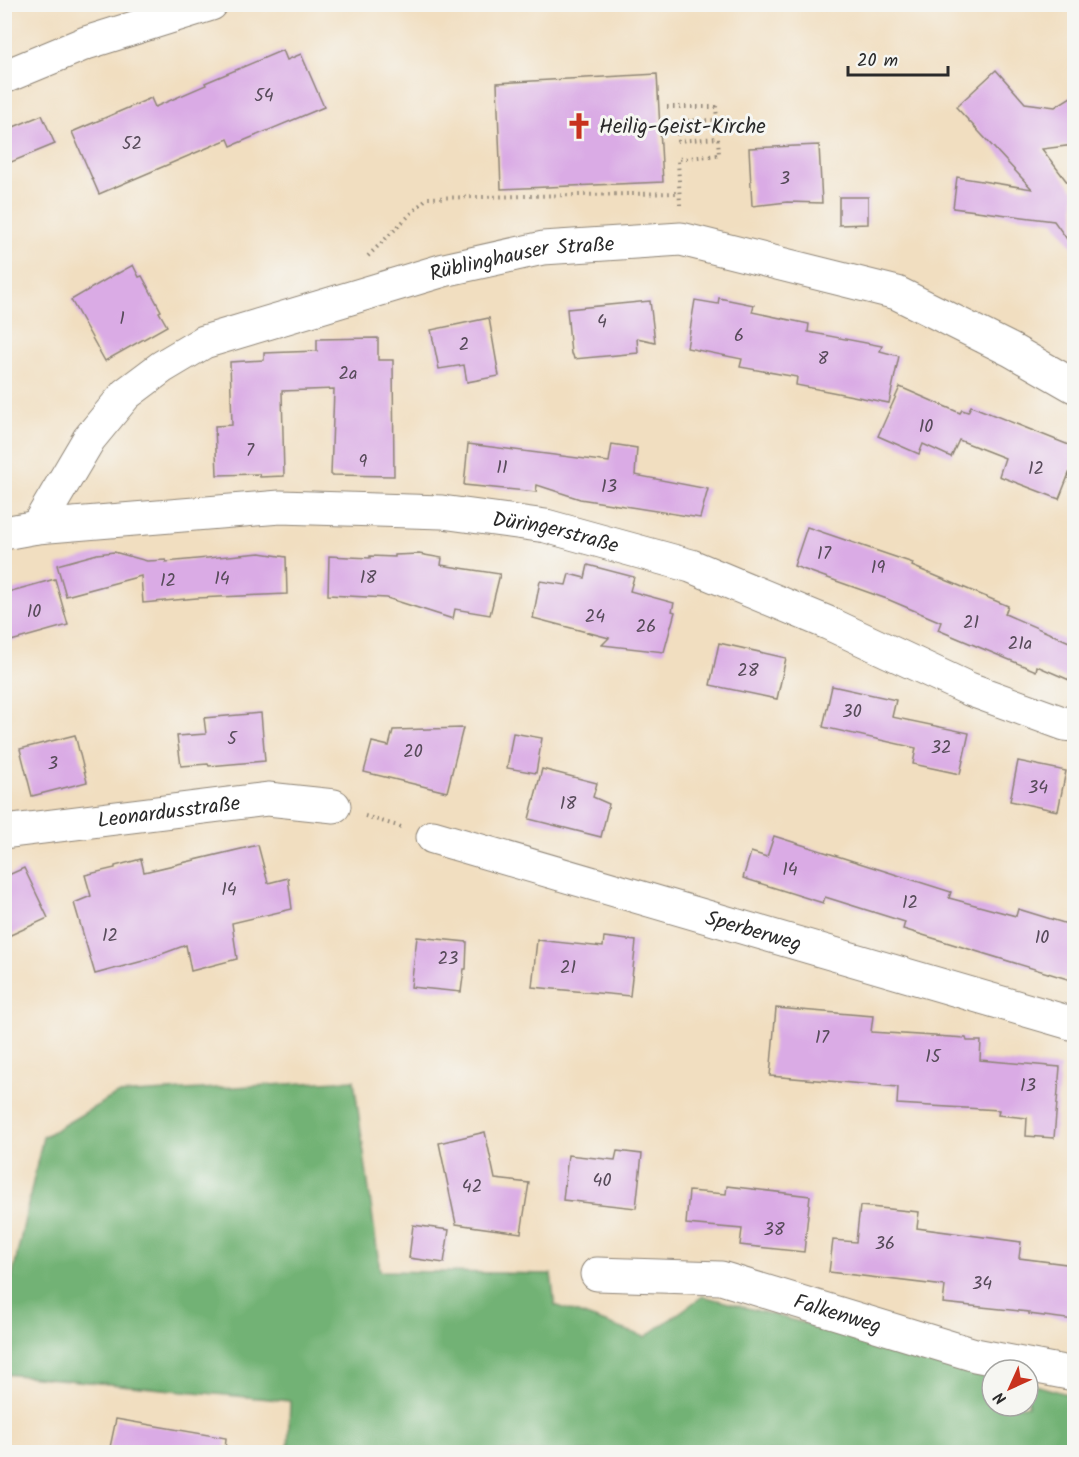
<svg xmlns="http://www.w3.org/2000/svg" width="1079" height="1457" viewBox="0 0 1079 1457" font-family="Kalam,sans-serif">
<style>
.forest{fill:#72b274;stroke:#4e6e50;stroke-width:1.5}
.building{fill:#daabe5}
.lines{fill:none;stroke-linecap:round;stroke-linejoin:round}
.street-casing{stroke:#8e8476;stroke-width:35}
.path{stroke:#8e8476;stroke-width:4;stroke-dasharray:1.5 4.5;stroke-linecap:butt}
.street{stroke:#fff;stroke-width:33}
.labels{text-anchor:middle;stroke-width:6;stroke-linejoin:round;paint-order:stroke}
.number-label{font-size:18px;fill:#574b5a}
.poi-label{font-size:21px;fill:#2b2b2b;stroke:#f6f6f2;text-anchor:start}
.street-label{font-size:21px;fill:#2b2b2b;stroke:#f6f6f2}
</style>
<rect width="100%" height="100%" fill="#f6f6f2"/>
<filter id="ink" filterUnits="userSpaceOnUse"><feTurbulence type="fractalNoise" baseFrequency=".0167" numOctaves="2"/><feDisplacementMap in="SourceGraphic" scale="12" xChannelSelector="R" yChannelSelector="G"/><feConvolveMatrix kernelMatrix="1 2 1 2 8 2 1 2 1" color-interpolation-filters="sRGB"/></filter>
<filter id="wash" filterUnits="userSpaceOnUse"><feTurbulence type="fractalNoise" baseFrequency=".008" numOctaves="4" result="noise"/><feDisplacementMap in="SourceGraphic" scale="24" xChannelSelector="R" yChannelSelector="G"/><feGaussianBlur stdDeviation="1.35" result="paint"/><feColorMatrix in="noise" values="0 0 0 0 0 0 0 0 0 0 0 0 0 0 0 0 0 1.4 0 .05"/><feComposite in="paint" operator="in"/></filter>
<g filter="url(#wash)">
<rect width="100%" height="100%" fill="#f1dec0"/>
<polygon class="forest" points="354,1080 380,1271 551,1274 555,1305 645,1337 703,1296 992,1374 992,1406 1028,1406 1028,1383 1074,1396 1074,1452 288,1452 290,1401 5,1374 5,1281 12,1278 43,1137 117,1094"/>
<g id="blocks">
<g class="building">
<polygon points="283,50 287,60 301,54 324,107 231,146 228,139 99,194 72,132 151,98 155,107 206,85 205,83"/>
<polygon points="996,70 1025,103 1055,107 1074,95 1074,145 1042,149 1074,191 1074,249 1054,221 953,208 957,177 1032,189 956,107"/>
<polygon points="657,74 663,182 501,189 497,83"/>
<polygon points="42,115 55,144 4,165 4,131"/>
<polygon points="819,145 822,203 787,202 752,206 749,148"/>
<polygon points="839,197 868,197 868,224 839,225"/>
<polygon points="133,265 139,277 142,276 161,311 159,312 167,326 105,361 71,300 117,273 117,274"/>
<polygon points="719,298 754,305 752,312 809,324 808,332 882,346 880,351 899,356 889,403 796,385 797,377 740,367 742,359 687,348 695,300 718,304"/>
<polygon points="650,301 655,342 637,338 638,353 574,359 573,355 571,354 567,309"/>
<polygon points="489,318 499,376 467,382 464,365 439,369 431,330"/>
<polygon points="378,338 378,360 393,360 394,476 331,475 334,389 282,391 284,476 260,477 259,474 217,475 215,426 232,425 230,362 264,360 264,353 317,351 317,339"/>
<polygon points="900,387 960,413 962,410 968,412 971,406 1074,447 1074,461 1059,499 999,476 1005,458 959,440 951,457 923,444 919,454 878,436"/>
<polygon points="468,444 609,462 612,444 637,448 635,475 708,489 700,518 580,499 537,485 536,492 464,485"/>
<polygon points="807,527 913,563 912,566 1008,606 1005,614 1074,644 1074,682 1037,666 1036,671 938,630 941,622 887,599 794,566"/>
<polygon points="114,552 147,561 166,560 166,562 260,553 286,557 287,594 197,598 143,603 141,576 66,596 57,565 97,554"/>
<polygon points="419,554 442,558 441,565 500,574 490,615 455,609 453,619 387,598 328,595 329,556 370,558 370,556 395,557 395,555"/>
<polygon points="588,565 634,577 630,591 674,603 672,611 675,612 664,652 602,645 609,638 533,618 540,581 566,585 569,574 585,578"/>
<polygon points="55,579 68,625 4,643 4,593"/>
<polygon points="719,643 786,658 777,699 710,685"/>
<polygon points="832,686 896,700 892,717 969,733 960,774 913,764 916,748 823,727"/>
<polygon points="261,713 265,761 209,766 208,764 181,766 177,736 206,734 204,718"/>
<polygon points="463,728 447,792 364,772 372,742 389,746 393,730"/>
<polygon points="513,733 542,738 536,773 507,768"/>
<polygon points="75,735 87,782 32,796 20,749"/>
<polygon points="1018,761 1066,771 1058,811 1010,801"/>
<polygon points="542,769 597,783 593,797 609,804 601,837 529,819"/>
<polygon points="774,836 951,892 949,898 1016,916 1018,909 1074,926 1074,981 903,929 905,922 825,897 823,903 743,878 751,852 767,857"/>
<polygon points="258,845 268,883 288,878 292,909 232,923 237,959 191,971 186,945 143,961 95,974 74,903 91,896 85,875 115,868 115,866 141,859 144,872"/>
<polygon points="24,868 48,918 4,938 4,877"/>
<polygon points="417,937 467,942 466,969 464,969 461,992 411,987"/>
<polygon points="604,937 636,941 630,996 532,987 537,940 603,947"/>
<polygon points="776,1008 873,1016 871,1032 966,1038 967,1041 981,1041 980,1060 1060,1067 1054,1138 1026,1136 1027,1118 998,1115 999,1110 897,1104 898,1087 770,1076"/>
<polygon points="485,1132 495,1179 529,1183 521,1233 456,1224 439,1143"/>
<polygon points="617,1151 642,1154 636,1208 563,1200 568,1155 615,1160"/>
<polygon points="727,1186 810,1196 804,1252 740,1245 742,1229 686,1224 689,1191 726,1194"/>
<polygon points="860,1206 919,1212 917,1228 1021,1242 1019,1258 1074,1265 1074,1320 1029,1314 1029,1312 943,1303 945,1286 829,1272 833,1240 856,1242"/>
<polygon points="413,1225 449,1230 444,1263 409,1258"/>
<polygon points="116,1419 226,1438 225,1452 109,1452"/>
</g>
</g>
</g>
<g filter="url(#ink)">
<use href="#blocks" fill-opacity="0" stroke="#8e8476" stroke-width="1.5"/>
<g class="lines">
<defs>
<g id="street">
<polyline points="4,77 86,43 211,4"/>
<path id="s1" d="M37 527 89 439 126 394 162 367 204 342 444 270 543 248 681 239 897 293 1011 350 1074 386"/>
<path id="s2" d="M4 533 37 527 280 507 442 512 546 526 691 566 828 623 969 689 1065 724 1074 725"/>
<path id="s3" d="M4 832 268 799 334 806"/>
<path id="s4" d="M433 837 1074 1024"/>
<path id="s5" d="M597 1274 721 1278 975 1355 1074 1374"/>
</g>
</defs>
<use href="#street" class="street-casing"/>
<g class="path">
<polyline points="667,107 716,107 717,120 678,121 678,141 718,138 719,155 678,159 680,205"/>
<polyline points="368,256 427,198 680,193"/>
<polyline points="365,816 401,827"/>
</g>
<use href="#street" class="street"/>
</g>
</g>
<defs>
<symbol id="church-bare" viewBox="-9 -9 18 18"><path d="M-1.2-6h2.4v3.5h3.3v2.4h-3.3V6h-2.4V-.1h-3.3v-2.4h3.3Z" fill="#c8321e" stroke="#f6f6f2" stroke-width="2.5" paint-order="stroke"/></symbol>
</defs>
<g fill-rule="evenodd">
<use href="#church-bare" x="560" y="107" width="38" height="38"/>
</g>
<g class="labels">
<g class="number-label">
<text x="264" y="101">54</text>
<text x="132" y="149">52</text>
<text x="785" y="184">3</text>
<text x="122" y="324">1</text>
<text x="602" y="327">4</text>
<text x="739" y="341">6</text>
<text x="464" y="350">2</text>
<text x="823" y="364">8</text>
<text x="348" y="379">2a</text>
<text x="926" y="432">10</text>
<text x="250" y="456">7</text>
<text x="363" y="467">9</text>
<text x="502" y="473">11</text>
<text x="1036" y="474">12</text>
<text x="609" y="492">13</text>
<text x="824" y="559">17</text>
<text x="878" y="573">19</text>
<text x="368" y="583">18</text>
<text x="222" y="584">14</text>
<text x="168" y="586">12</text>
<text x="34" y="617">10</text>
<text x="595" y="622">24</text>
<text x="971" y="628">21</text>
<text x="646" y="632">26</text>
<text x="1020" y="649">21a</text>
<text x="748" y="676">28</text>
<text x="852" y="717">30</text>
<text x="232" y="744">5</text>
<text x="941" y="753">32</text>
<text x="413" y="757">20</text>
<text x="53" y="769">3</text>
<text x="1038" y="793">34</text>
<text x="568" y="809">18</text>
<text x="790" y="875">14</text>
<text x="229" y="895">14</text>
<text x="910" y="908">12</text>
<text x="110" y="941">12</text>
<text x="1042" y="943">10</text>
<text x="448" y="964">23</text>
<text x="568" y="973">21</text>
<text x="822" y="1043">17</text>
<text x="933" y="1062">15</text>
<text x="1028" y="1091">13</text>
<text x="602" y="1186">40</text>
<text x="472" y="1192">42</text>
<text x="774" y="1235">38</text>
<text x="885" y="1249">36</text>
<text x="982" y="1289">34</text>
</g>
<g class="poi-label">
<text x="599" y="133">Heilig-Geist-Kirche</text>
</g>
<g class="street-label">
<text dy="7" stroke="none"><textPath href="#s1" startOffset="584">Rüblinghauser Straße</textPath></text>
<text dy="7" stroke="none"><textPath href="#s2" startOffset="555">Düringerstraße</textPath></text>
<text dy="7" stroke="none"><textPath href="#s3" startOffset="166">Leonardusstraße</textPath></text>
<text dy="7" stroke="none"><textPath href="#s4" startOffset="334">Sperberweg</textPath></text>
<text dy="7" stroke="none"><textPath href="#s5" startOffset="246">Falkenweg</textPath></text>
</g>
</g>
<rect width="1079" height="1457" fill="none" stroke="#f6f6f2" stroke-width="24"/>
<g transform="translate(1010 1388) rotate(225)"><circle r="28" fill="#f6f6f2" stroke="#a5a5a2" stroke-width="1.5"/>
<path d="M0-4.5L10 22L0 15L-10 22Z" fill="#c8321e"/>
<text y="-9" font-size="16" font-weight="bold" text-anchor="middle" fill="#2b2b2b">N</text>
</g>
<path d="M848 66v9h100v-9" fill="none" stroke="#2b2b2b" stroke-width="3"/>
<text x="857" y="66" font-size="18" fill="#2b2b2b" stroke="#f6f6f2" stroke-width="4.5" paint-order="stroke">20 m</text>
</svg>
